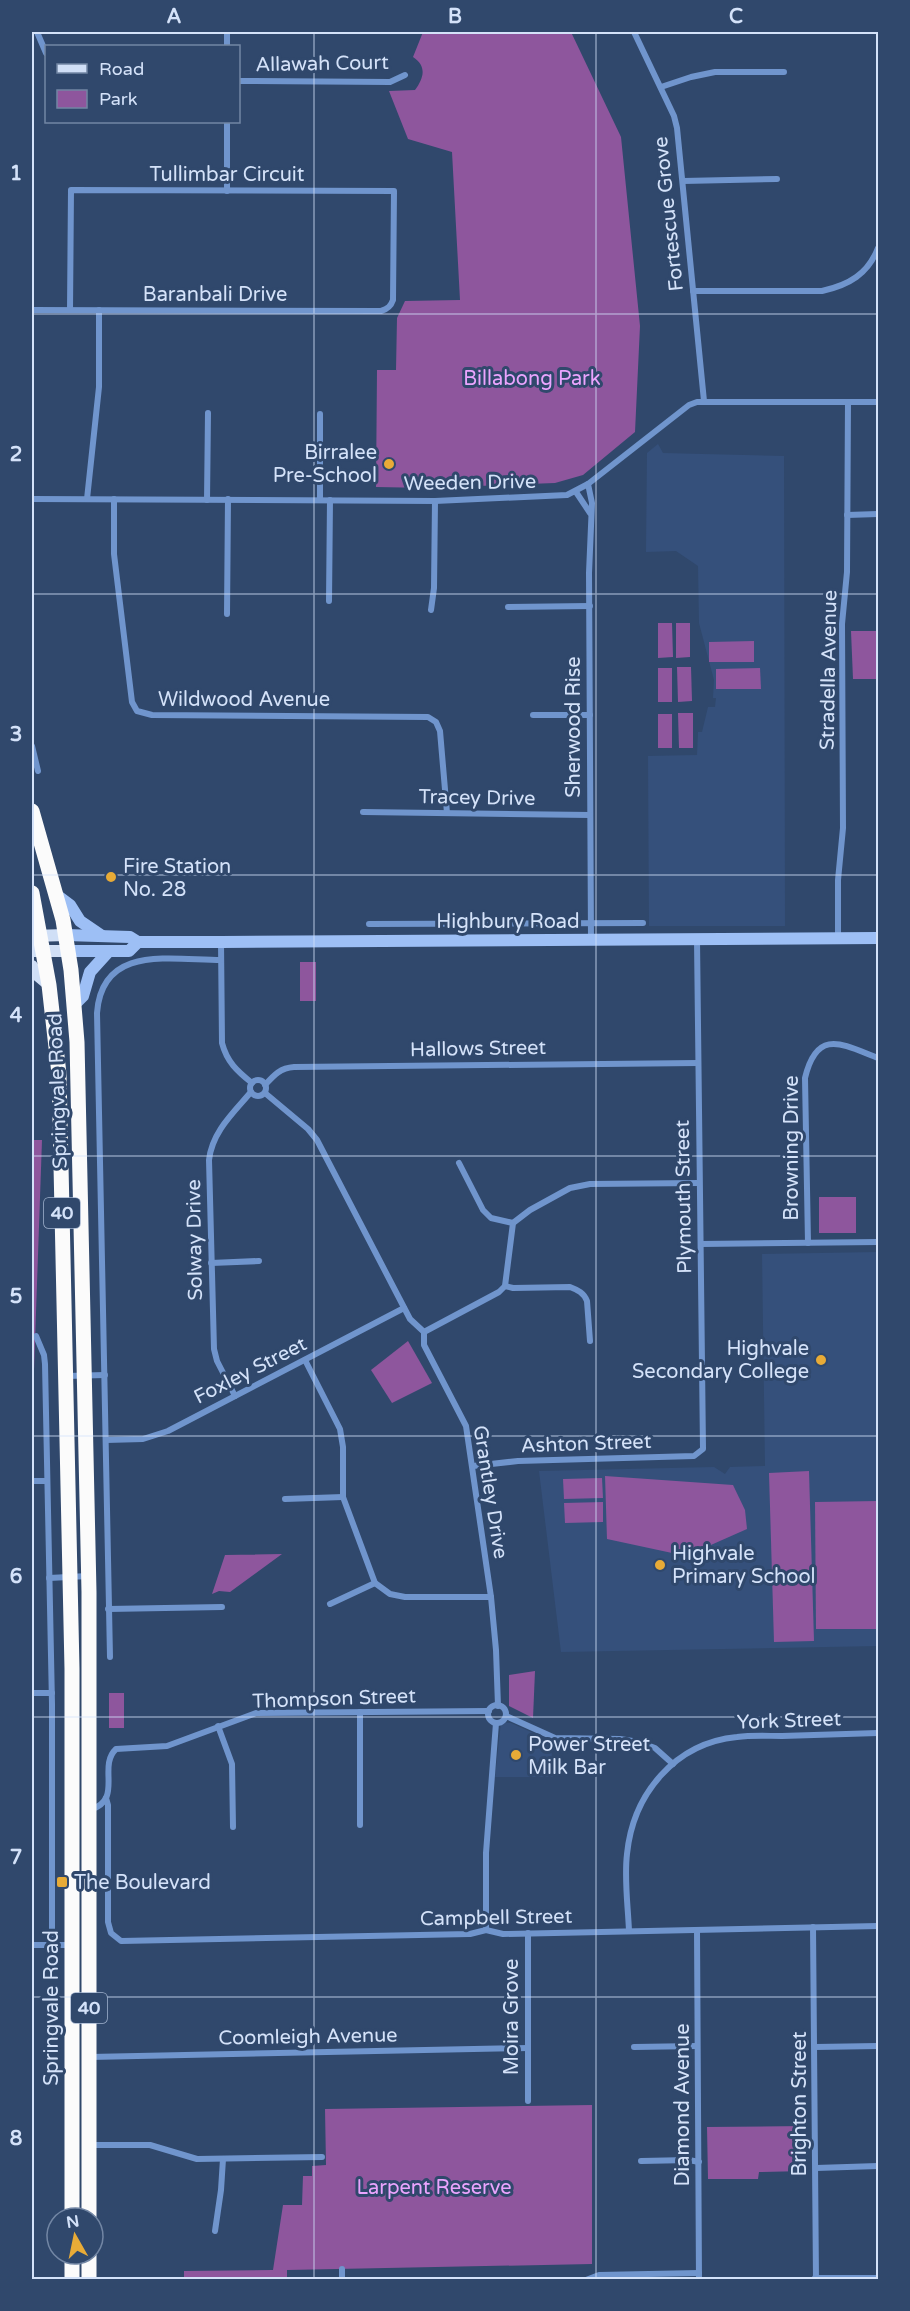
<svg xmlns="http://www.w3.org/2000/svg" width="910" height="2311" viewBox="0 0 910 2311" font-family="'Varela Round',sans-serif">
<style>
.built{fill:#35507b}
.green{fill:#8e569d}
.lines{fill:none;stroke-linecap:round;stroke-linejoin:round}
.street{stroke:#7095cd;stroke-width:6}
.secondary{stroke:#9dbff5;stroke-width:12}
.primary{stroke:#d0dff6;stroke-width:12}
.highway{stroke:#fbfbfb;stroke-width:15}
.grid{fill:none;stroke:#d4e2f9;stroke-width:1.5;stroke-opacity:0.55}
.poi-dot{fill:#e8ab37;stroke:#30486c;stroke-width:2}
.labels{text-anchor:middle;stroke-width:6;stroke-linejoin:round;paint-order:stroke}
.shield{fill:#30486c;stroke:#a3b4cf;stroke-width:1.5}
.shield-label{font-size:18px;font-weight:bold;fill:#d4e2f9}
.street-label{font-size:20px;fill:#d4e2f9;stroke:#30486c}
.park-label{font-size:20px;fill:#eba4fe;stroke:#30486c}
.poi-label{font-size:20px;fill:#d4e2f9;stroke:#30486c;text-anchor:start}
.neatline{fill:none;stroke:#d4e2f9;stroke-width:2}
.grid-label{font-size:20px;text-anchor:middle;font-weight:bold;fill:#d4e2f9}
</style>
<rect width="100%" height="100%" fill="#30486c"/>
<g class="built">
<polygon points="658,444 663,453 784,456 785,926 649,926 648,756 697,755 698,732 702,732 708,707 715,707 716,698 713,698 714,680 699,623 698,566 676,551 646,552 647,453"/>
<polygon points="878,1252 878,1646 561,1652 539,1471 714,1467 725,1474 730,1467 765,1466 762,1254"/>
<polygon points="501,1722 511,1723 551,1741 553,1777 495,1777"/>
</g>
<g class="green">
<path d="M423 32H571L621 137 640 326 635 432 583 475 555 483 429 488 376 487 377 370H396L397 318 405 301 460 300 452 152 408 139 389 91 415 90C424 78 427 66 413 57Z"/>
<polygon points="658,623 672,623 673,657 658,658"/>
<polygon points="676,623 690,623 690,657 676,658"/>
<polygon points="851,631 878,631 878,679 853,679"/>
<polygon points="754,641 754,662 709,662 709,642"/>
<polygon points="677,667 691,667 692,701 678,702"/>
<rect x="658" y="668" width="14" height="34"/>
<polygon points="760,668 761,689 716,689 716,669"/>
<polygon points="678,713 693,713 693,748 679,748"/>
<rect x="658" y="714" width="14" height="34"/>
<rect x="300" y="962" width="16" height="39"/>
<polygon points="32,1140 42,1140 34,1370 32,1370"/>
<rect x="819" y="1197" width="37" height="36"/>
<polygon points="408,1341 432,1383 392,1403 371,1370"/>
<polygon points="809,1471 814,1641 774,1642 769,1473"/>
<polygon points="605,1476 733,1485 745,1510 747,1529 686,1556 607,1539"/>
<polygon points="602,1478 603,1498 564,1499 563,1479"/>
<polygon points="878,1501 878,1629 816,1629 815,1502"/>
<polygon points="603,1502 603,1522 565,1523 564,1503"/>
<polygon points="282,1554 230,1592 219,1591 212,1594 225,1555"/>
<polygon points="535,1671 533,1718 509,1706 509,1675"/>
<rect x="109" y="1693" width="15" height="35"/>
<polygon points="592,2105 592,2264 287,2270 287,2280 184,2279 184,2271 273,2270 283,2205 302,2205 303,2176 312,2176 312,2166 326,2165 325,2109"/>
<polygon points="805,2126 805,2171 759,2172 758,2179 708,2179 707,2127"/>
</g>
<g class="lines">
<g class="street">
<polyline points="37,32 46,53"/>
<polyline points="227,32 227,46"/>
<polyline points="634,32 674,116 677,128 704,401"/>
<polyline points="238,81 390,82 405,75"/>
<polyline points="661,87 691,77 715,72 784,72"/>
<polyline points="683,181 777,179"/>
<polyline points="227,191 227,122"/>
<path d="M693 291H822C849 285 868 274 878 248"/>
<path d="M32 310 381 311C388 309 391 306 393 300L394 191 71 190 70 310"/>
<polyline points="588,484 592,503 589,573 591,939"/>
<polyline points="576,492 590,513"/>
<polyline points="32,499 435,501 567,495 588,484 689,405 697,402 878,402"/>
<polyline points="87,499 99,387 99,310"/>
<polyline points="114,499 114,554 132,702 137,711 152,715 428,717 436,722 440,731 447,813"/>
<polyline points="320,499 320,414"/>
<polyline points="207,500 208,413"/>
<polyline points="847,515 878,514"/>
<polyline points="329,601 330,500"/>
<polyline points="508,607 590,606"/>
<polyline points="431,610 434,588 435,501"/>
<polyline points="227,614 228,499"/>
<polyline points="533,715 590,715"/>
<polyline points="32,746 38,771"/>
<polyline points="363,812 590,815"/>
<polyline points="369,924 643,923"/>
<polyline points="838,938 838,880 843,828 842,624 847,572 848,402"/>
<path d="M221 942 222 1043C227 1062 237 1071 252 1083"/>
<circle cx="258" cy="1088" r="8"/>
<path d="M265 1085C274 1075 280 1068 294 1067L698 1063"/>
<polyline points="265,1093 308,1129 317,1140 410,1319 424,1332 424,1345 466,1426 491,1597 496,1650 498,1706"/>
<polyline points="459,1163 483,1210 491,1218 513,1223"/>
<path d="M808 1243 805 1078C817 1028 842 1044 878 1058"/>
<polyline points="701,1244 878,1242"/>
<polyline points="211,1263 259,1261"/>
<path d="M505 1286 513 1288 570 1287C578 1290 584 1293 587 1301L590 1341"/>
<polyline points="424,1332 499,1292 505,1286 513,1223 530,1210 570,1188 590,1184 699,1183"/>
<polyline points="36,1336 44,1355 45,1364 52,1704 52,1945"/>
<polyline points="305,1360 340,1429 343,1447 343,1497 375,1583 390,1594 405,1597 491,1597"/>
<polyline points="66,1376 105,1375"/>
<path d="M235 1396 217 1361 214 1349 209 1160C212 1132 233 1113 251 1092"/>
<polyline points="106,1440 143,1439 168,1431 404,1308"/>
<polyline points="473,1466 518,1461 694,1456 703,1449 697,940"/>
<polyline points="32,1481 47,1481"/>
<polyline points="285,1499 343,1497"/>
<polyline points="49,1578 88,1576"/>
<polyline points="330,1604 375,1583"/>
<polyline points="108,1609 222,1607"/>
<path d="M110 1657 97 1013C102 944 171 960 221 960"/>
<polyline points="32,1693 52,1693"/>
<circle cx="497" cy="1714" r="9"/>
<polyline points="360,1712 360,1825"/>
<polyline points="506,1716 555,1738 620,1739 639,1742 655,1748 673,1764"/>
<polyline points="218,1726 232,1764 233,1827"/>
<polyline points="106,1798 108,1805 108,1922 111,1933 121,1941 470,1934 486,1930 503,1934 878,1926"/>
<path d="M90 1810C124 1799 97 1767 116 1749L167 1746 256 1713 489 1711"/>
<polyline points="813,1927 816,2280"/>
<polyline points="486,1930 486,1853 496,1723"/>
<polyline points="697,1930 699,2280"/>
<path d="M629 1931C628 1906 624 1879 627 1854 633 1794 675 1743 737 1737 752 1735 767 1736 782 1736 814 1735 846 1734 878 1733"/>
<polyline points="32,1945 72,1945"/>
<polyline points="634,2047 697,2046"/>
<polyline points="815,2047 878,2046"/>
<polyline points="90,2057 527,2048"/>
<polyline points="528,2101 528,1933"/>
<polyline points="90,2145 150,2145 197,2159 322,2157"/>
<polyline points="641,2161 689,2160 699,2162"/>
<polyline points="816,2168 878,2166"/>
<polyline points="215,2231 221,2190 223,2159"/>
<polyline points="342,2269 342,2280"/>
<polyline points="815,2278 878,2278"/>
<polyline points="586,2280 599,2275 699,2273"/>
</g>
<g class="secondary">
<polyline points="58,896 70,905 80,921 102,936"/>
<polyline points="66,935 130,937 138,942 221,942 878,938"/>
<polyline points="69,951 129,951 138,942"/>
<polyline points="75,1004 83,996 90,972 109,951"/>
</g>
<g class="primary">
<polyline points="32,936 66,935"/>
<polyline points="32,951 69,951"/>
<polyline points="32,966 37,975 49,985"/>
</g>
<g class="highway">
<polyline points="32,811 63,920 71,970 77,1042 89,1592 89,2218"/>
<polyline points="32,893 49,985 59,1074 72,1669 72,2218"/>
<polyline points="72,2280 72,2254"/>
<polyline points="89,2280 89,2254"/>
</g>
</g>
<path class="grid" d="M314 32V2280M596 32V2280M32 314H878M32 594H878M32 875H878M32 1156H878M32 1436H878M32 1717H878M32 1997H878"/>
<g class="poi-dot">
<circle cx="389" cy="464" r="6"/>
<circle cx="111" cy="877" r="6"/>
<circle cx="821" cy="1360" r="6"/>
<circle cx="660" cy="1565" r="6"/>
<circle cx="516" cy="1755" r="6"/>
<rect x="56" y="1876" width="12" height="12" rx="3"/>
</g>
<g class="labels">
<g class="shield">
<rect x="44" y="1198" width="36" height="30" rx="4.5"/>
<rect x="71" y="1993" width="36" height="30" rx="4.5"/>
</g>
<g class="shield-label">
<text x="62" y="1219">40</text>
<text x="89" y="2014">40</text>
</g>
<g class="street-label">
<text transform="translate(322 63) rotate(-1)" y="7">Allawah Court</text>
<text x="227" y="181">Tullimbar Circuit</text>
<text transform="translate(668 214) rotate(-96)" y="7">Fortescue Grove</text>
<text x="215" y="301">Baranbali Drive</text>
<text transform="translate(470 482) rotate(-1)" y="7">Weeden Drive</text>
<text transform="translate(828 670) rotate(-89)" y="7">Stradella Avenue</text>
<text x="244" y="706">Wildwood Avenue</text>
<text transform="translate(573 727) rotate(-90)" y="7">Sherwood Rise</text>
<text transform="translate(477 797) rotate(1)" y="7">Tracey Drive</text>
<text x="508" y="928">Highbury Road</text>
<text transform="translate(478 1048) rotate(-1)" y="7">Hallows Street</text>
<text transform="translate(57 1091) rotate(-92)" y="7">Springvale Road</text>
<text transform="translate(791 1148) rotate(-90)" y="7">Browning Drive</text>
<text transform="translate(683 1197) rotate(-91)" y="7">Plymouth Street</text>
<text transform="translate(194 1240) rotate(-91)" y="7">Solway Drive</text>
<text transform="translate(250 1370) rotate(-27)" y="7">Foxley Street</text>
<text transform="translate(586 1443) rotate(-2)" y="7">Ashton Street</text>
<text transform="translate(491 1492) rotate(81)" y="7">Grantley Drive</text>
<text transform="translate(334 1698) rotate(-2)" y="7">Thompson Street</text>
<text transform="translate(789 1720) rotate(-2)" y="7">York Street</text>
<text transform="translate(496 1917) rotate(-1)" y="7">Campbell Street</text>
<text transform="translate(51 2008) rotate(-90)" y="7">Springvale Road</text>
<text transform="translate(511 2017) rotate(-90)" y="7">Moira Grove</text>
<text transform="translate(308 2036) rotate(-1)" y="7">Coomleigh Avenue</text>
<text transform="translate(799 2104) rotate(-90)" y="7">Brighton Street</text>
<text transform="translate(682 2105) rotate(-90)" y="7">Diamond Avenue</text>
</g>
<g class="park-label">
<text x="532" y="385">Billabong Park</text>
<text x="434" y="2194">Larpent Reserve</text>
</g>
<g class="poi-label">
<text x="377" y="459" text-anchor="end">Birralee<tspan x="377" dy="23">Pre-School</tspan></text>
<text x="123" y="873">Fire Station<tspan x="123" dy="23">No. 28</tspan></text>
<text x="809" y="1355" text-anchor="end">Highvale<tspan x="809" dy="23">Secondary College</tspan></text>
<text x="672" y="1560">Highvale<tspan x="672" dy="23">Primary School</tspan></text>
<text x="528" y="1751">Power Street<tspan x="528" dy="23">Milk Bar</tspan></text>
<text x="74" y="1889">The Boulevard</text>
</g>
</g>
<rect width="910" height="2311" fill="none" stroke="#30486c" stroke-width="66"/>
<rect x="45" y="45" width="195" height="78" fill="#30486c" stroke="#7286a4" stroke-width="1.5"/>
<rect x="57" y="64" width="30" height="9" fill="#d0dff6" stroke="#7286a4" stroke-width="1.5"/>
<text x="99" y="75" font-size="18" fill="#d4e2f9">Road</text>
<rect x="57" y="90" width="30" height="18" fill="#8e569d" stroke="#7286a4" stroke-width="1.5"/>
<text x="99" y="105" font-size="18" fill="#d4e2f9">Park</text>
<g transform="translate(75 2236) rotate(351)"><circle r="28" fill="#30486c" stroke="#7286a4" stroke-width="1.5"/>
<path d="M0-4.5L10 22L0 15L-10 22Z" fill="#e8ab37"/>
<text y="-9" font-size="16" font-weight="bold" text-anchor="middle" fill="#d4e2f9">N</text>
</g>
<rect x="33" y="33" width="844" height="2245" class="neatline"/>
<g class="grid-label">
<text x="174" y="23">A</text>
<text x="455" y="23">B</text>
<text x="736" y="23">C</text>
<text x="16" y="180">1</text>
<text x="16" y="461">2</text>
<text x="16" y="741">3</text>
<text x="16" y="1022">4</text>
<text x="16" y="1303">5</text>
<text x="16" y="1583">6</text>
<text x="16" y="1864">7</text>
<text x="16" y="2145">8</text>
</g>
</svg>
